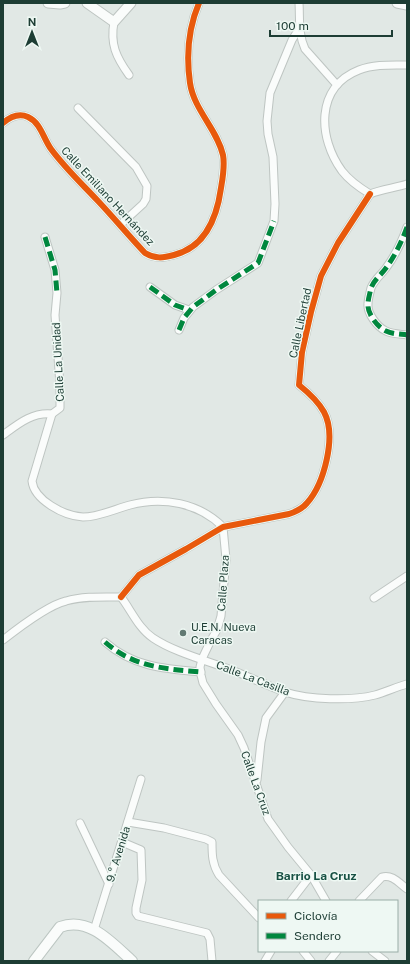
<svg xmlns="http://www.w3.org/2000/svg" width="410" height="964" viewBox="0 0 410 964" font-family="'Public Sans',sans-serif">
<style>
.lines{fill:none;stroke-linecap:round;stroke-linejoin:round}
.minor-casing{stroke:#bec5c2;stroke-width:9}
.tertiary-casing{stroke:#bec5c2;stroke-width:11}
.secondary-casing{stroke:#bcc6c2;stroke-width:12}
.minor{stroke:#fafcfb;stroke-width:7}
.tertiary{stroke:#fafcfb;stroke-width:9}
.secondary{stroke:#fafcfb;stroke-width:10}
.quiet{stroke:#00873e;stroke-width:5;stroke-dasharray:10 5;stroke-linecap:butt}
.cycleway-casing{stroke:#eef8f3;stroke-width:8}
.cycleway{stroke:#e8590c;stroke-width:6}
.poi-dot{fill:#627972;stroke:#eef8f3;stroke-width:1.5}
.labels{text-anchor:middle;stroke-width:3;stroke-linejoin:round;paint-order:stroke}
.street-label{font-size:11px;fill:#1d3d34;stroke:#eef8f3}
.poi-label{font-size:11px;fill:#1d3d34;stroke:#eef8f3;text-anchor:start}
.neighbourhood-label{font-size:12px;font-weight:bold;fill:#175043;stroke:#eef8f3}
</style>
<rect width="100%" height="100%" fill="#e1e8e5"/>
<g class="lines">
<defs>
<g id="minor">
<path d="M299 3C300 19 298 34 305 49L337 85"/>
<path d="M114 22C110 44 116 57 129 75"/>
<path d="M407 65C391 65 374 64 359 70 315 87 318 138 342 171 349 180 360 188 370 194 382 189 395 188 407 184"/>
<polyline points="78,108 136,167 147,186 146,199 143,204 120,225"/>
<path d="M3 123C10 117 19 113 28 117 41 123 43 138 51 149 65 168 82 184 98 201 114 218 129 236 145 253 155 259 163 258 174 255 206 247 217 217 221 188 223 176 225 166 223 155 217 129 194 110 190 83 186 55 188 29 199 3"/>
<path d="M407 227C402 241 395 256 386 268 381 275 374 280 371 288 370 293 368 299 368 304 367 313 377 327 386 331 392 334 400 334 407 335"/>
<path d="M45 237 55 270 57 293 55 315 60 385V408L52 414 32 481C34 500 64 516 83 517 99 517 115 509 130 505 163 496 199 503 223 527"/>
<polyline points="150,287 175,305 189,310"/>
<polyline points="179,330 184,318 193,307 216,290 258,263 274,221 275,204 273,157 268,134 267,121 270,93 292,40 300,27"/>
<path d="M3 435C18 424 32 412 52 414"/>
<polyline points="223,527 226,559 221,616 217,630 211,640 202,659 200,667 201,675 203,683 216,704 238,735 244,748 268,819 288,847 311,875 326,901"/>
<path d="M121 597 139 575 186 549 223 527 289 514C295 512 302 509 307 503 324 484 337 436 324 412 318 401 309 393 299 385L302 352 311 312 321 276 338 243 370 194"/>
<path d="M121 597C131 610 139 629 153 638 172 651 204 660 226 668 246 675 265 685 285 692 309 700 351 701 375 695 386 692 396 687 407 684"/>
<polyline points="374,598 407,576"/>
<path d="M3 640C17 629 49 605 66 601 83 596 103 597 121 597"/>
<path d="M105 642C133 667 165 669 201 672"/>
<polyline points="257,780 261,742 266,718 285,692"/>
<path d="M128 822 164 828 206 839 212 842C212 854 212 864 219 875L259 918"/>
<polyline points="80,823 109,884"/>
<polyline points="122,842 141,850 142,880 136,908 136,913 138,916 207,933 210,939 212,961"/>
<polyline points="291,901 311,875"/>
<path d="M359 901 382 877C392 874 399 883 407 889"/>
<polyline points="94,930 141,779"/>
<polyline points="303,951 311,961"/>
<polyline points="372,951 385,961"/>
<polyline points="265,961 271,951"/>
<polyline points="329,961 337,951"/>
</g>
<g id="tertiary">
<polyline points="48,3 60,4 65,3"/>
<polyline points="87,3 114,22 131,3"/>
<polyline points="397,3 407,5"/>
</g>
<path id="secondary" d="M34 961 60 927C89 916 112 943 132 961"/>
</defs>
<use href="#minor" class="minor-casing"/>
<use href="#tertiary" class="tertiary-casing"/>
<use href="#secondary" class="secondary-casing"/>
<use href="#minor" class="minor"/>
<use href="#tertiary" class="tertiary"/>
<use href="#secondary" class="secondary"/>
<g class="quiet">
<path d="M407 227C402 241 395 256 386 268 381 275 374 280 371 288 370 293 368 299 368 304 367 313 377 327 386 331 392 334 400 334 407 335"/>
<polyline points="45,237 55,270 57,293"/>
<polyline points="150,287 175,305 189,310"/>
<polyline points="179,330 184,318 193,307 216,290 258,263 274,221"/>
<path d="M105 642C133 667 165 669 201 672"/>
</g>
<defs>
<g id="cycleway">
<path d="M3 123C10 117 19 113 28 117 41 123 43 138 51 149 65 168 82 184 98 201 114 218 129 236 145 253 155 259 163 258 174 255 206 247 217 217 221 188 223 176 225 166 223 155 217 129 194 110 190 83 186 55 188 29 199 3"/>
<path d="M121 597 139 575 186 549 223 527 289 514C295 512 302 509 307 503 324 484 337 436 324 412 318 401 309 393 299 385L302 352 311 312 321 276 338 243 370 194"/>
</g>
</defs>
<use href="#cycleway" class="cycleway-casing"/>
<use href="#cycleway" class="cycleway"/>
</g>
<circle class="poi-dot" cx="183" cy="633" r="4"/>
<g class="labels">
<g class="street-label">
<text transform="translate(108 196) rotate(47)" y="4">Calle Emiliano Hernández</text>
<text transform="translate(300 323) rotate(-78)" y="4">Calle Libertad</text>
<text transform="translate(58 362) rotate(-93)" y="4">Calle La Unidad</text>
<text transform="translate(223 583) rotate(-86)" y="4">Calle Plaza</text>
<text transform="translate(253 678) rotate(21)" y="4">Calle La Casilla</text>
<text transform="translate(256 783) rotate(70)" y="4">Calle La Cruz</text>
<text transform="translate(118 854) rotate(-73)" y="4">9.° Avenida</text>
</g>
<g class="poi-label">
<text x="191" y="631">U.E.N. Nueva<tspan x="191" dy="13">Caracas</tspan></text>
</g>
<g class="neighbourhood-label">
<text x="316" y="880">Barrio La Cruz</text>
</g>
</g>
<rect width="410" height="964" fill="none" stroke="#1d3d34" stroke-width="8"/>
<rect x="258" y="900" width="140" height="52" fill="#eef8f3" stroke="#9aada7"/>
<rect x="266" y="913" width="20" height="6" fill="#e8590c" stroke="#9aada7"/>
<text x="294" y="920" font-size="12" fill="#1d3d34">Ciclovía</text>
<rect x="266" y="933" width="20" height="6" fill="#00873e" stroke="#9aada7"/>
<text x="294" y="940" font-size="12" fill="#1d3d34">Sendero</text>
<g transform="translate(32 32)" stroke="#eef8f3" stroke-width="3" paint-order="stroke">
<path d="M0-3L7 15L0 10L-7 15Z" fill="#1d3d34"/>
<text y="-6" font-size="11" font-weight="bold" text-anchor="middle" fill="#1d3d34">N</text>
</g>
<path d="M270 30v6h122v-6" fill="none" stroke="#1d3d34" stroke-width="2"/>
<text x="276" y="30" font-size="12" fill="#1d3d34" stroke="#eef8f3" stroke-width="3" paint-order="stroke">100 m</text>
</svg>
